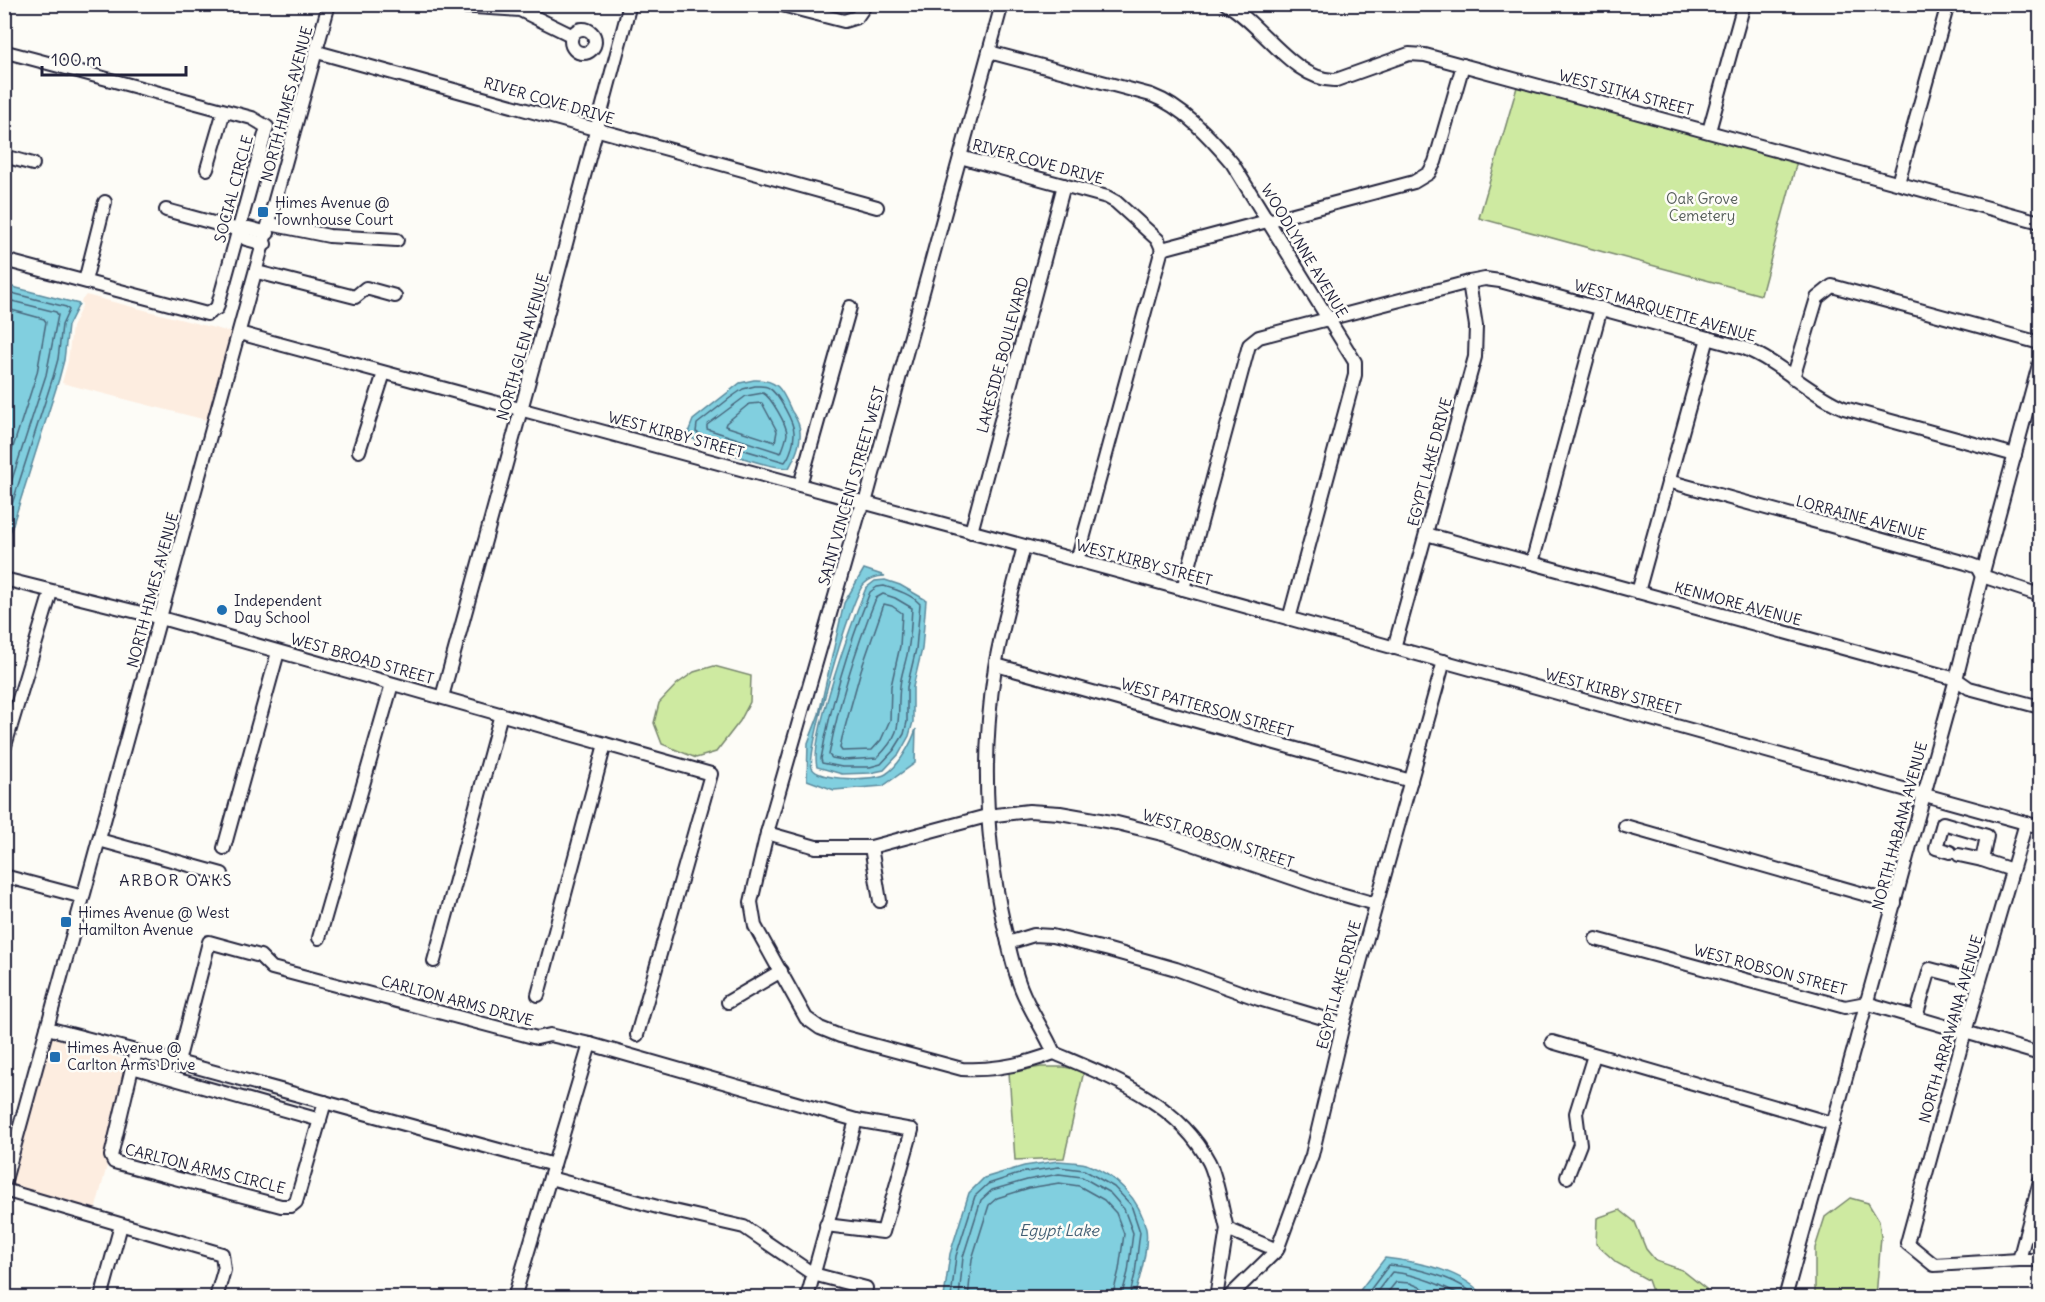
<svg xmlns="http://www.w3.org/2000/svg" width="2045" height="1302" viewBox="0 0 2045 1302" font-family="Delius,sans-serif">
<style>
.built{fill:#fdede0}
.green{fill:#ceeaa1;stroke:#78866e;stroke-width:1.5}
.water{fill:#81cfdf;stroke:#5b8a9d;stroke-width:1.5}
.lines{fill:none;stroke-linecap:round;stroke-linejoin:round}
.shore{stroke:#48677d;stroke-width:1.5}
.minor-casing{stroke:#22223b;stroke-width:16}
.minor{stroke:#fdfcf7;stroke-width:12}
.poi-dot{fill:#1f6fb2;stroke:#fdfcf7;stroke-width:2}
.labels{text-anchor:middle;stroke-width:5;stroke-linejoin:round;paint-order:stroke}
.street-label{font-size:15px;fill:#22223b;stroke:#fdfcf7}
.park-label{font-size:15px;fill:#565e5a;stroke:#fdfcf7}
.poi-label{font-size:15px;fill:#22223b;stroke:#fdfcf7;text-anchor:start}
.neighbourhood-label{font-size:16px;letter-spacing:1.5px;fill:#22223b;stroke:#fdfcf7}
.water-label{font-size:16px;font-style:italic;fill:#435f74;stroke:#fdfcf7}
</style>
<rect width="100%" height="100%" fill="#fdfcf7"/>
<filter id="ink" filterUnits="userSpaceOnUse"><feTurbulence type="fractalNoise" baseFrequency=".0167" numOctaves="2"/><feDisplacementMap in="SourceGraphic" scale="12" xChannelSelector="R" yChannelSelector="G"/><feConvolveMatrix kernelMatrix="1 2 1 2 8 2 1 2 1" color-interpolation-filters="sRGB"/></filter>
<g filter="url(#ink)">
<g class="built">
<polygon points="86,295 234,333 210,421 62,383 68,361 72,327 82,306 81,301"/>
<polygon points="52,1037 129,1061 108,1162 95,1211 10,1186"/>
</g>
<g class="green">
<polygon points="1517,87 1797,161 1761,295 1479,218"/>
<polygon points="714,666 751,676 750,702 740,721 716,752 696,758 662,744 654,723 659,703 677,684 694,672"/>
<polygon points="1041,1067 1064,1067 1084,1071 1064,1158 1015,1160 1009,1072"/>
<polygon points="1850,1198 1868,1203 1879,1221 1881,1237 1876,1297 1815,1297 1815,1248 1825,1217"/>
<polygon points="1620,1210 1635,1222 1646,1249 1656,1261 1682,1270 1706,1289 1708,1297 1654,1297 1648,1280 1617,1263 1596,1244 1597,1218"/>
</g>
<g class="water">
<polygon points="5,285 79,304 68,326 64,360 59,379 5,549"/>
<path d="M754 380C778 379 782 390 791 410 795 417 800 423 800 432 801 443 795 458 789 468 765 468 714 448 691 438L689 430 693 420 740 383Z"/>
<path d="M864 569 885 576C877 576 870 578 864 584 851 596 806 753 812 768 818 781 875 781 886 774 899 766 912 742 916 729L915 763 883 786 834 790 807 780 808 743 819 714 844 603Z"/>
<path d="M885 580 900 585 926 600 922 649 913 687V722L909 736 899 754 884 770 870 773 842 774 817 767C809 740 853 619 866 588L875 581Z"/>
<path d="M1058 1161C1067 1162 1078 1162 1086 1164 1115 1175 1140 1198 1146 1229 1149 1246 1139 1281 1134 1297H944L950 1254 969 1193 984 1178 1024 1166Z"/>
<path d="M1385 1258C1419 1262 1462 1270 1485 1297H1357L1361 1289Z"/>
</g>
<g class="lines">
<g class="shore">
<polyline points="4,291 66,307 69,310 62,325 58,359 53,377 4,529"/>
<polyline points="4,299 56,312 58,315 46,375 4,504"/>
<polyline points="4,308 44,319 46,322 37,373 4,475"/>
<path d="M755 386C760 386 765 385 769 388 778 393 795 424 794 434 794 443 790 456 785 462L710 440 696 432 697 424 730 398 743 389Z"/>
<path d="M763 393C771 397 787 425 787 434 786 441 783 448 781 453L707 429V425L746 396Z"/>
<polygon points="762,403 777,431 775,442 725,426 726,423 749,404"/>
<path d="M884 586C897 590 911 594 920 604L916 649 907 687V722L904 734 894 750 881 764 870 767H842L822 763 821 759C831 703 849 645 870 592L877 587Z"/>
<path d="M883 594 895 598 912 608C911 621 911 636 908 650 906 662 901 674 900 686 896 721 906 729 877 758L843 760 832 758 829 755C839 702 856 648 876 598Z"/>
<polygon points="884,604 892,606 902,613 900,646 891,686 890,720 881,740 872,750 842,751 840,748 842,738 861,670"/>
<polyline points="951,1298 956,1256 975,1196 988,1184 1025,1172 1059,1167 1084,1170 1114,1187 1131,1205 1140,1232 1135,1274 1129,1298"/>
<polyline points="959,1298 963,1257 981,1200 992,1190 1027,1180 1059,1174 1082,1177 1110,1193 1124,1209 1133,1233 1128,1272 1121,1298"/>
<polyline points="968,1298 972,1259 989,1205 997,1198 1029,1188 1059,1183 1079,1186 1104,1200 1116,1213 1124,1234 1119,1270 1112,1298"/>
<path d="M1364 1298 1389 1265C1413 1267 1461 1278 1477 1298"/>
<path d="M1372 1298 1392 1272C1419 1275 1442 1285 1466 1298"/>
<polyline points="1383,1298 1396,1282 1410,1283 1446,1298"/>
</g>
<defs>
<g id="minor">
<polyline points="428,4 520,10 571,35"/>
<polyline points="778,4 844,21 857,17 866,4"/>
<path d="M1002 4 865 503 859 513 767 833 751 902 755 926 806 1018 820 1028 840 1036 962 1069C993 1071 1025 1064 1054 1053 1112 1078 1178 1102 1209 1162 1217 1178 1222 1210 1227 1229L1277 1250"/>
<path d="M1226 4C1261 23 1295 82 1336 80L1409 54 1425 55 2040 222"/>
<circle cx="583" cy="41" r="12"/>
<polyline points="317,52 877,207"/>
<path d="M989 52 1151 95C1183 107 1210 137 1232 163L1355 362V375L1289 619"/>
<polyline points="4,55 10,53 33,59 252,118 267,127 217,308 207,314 4,260"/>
<polyline points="1709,131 1744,4"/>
<polyline points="4,156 33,164"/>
<polyline points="960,157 1107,197 1116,202 1158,240 1162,249 1414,182 1429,173 1435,162 1463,65"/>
<polyline points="207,169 224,111"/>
<polyline points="1898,183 1948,4"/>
<polyline points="166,210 239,230 249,228 268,233"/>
<polyline points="270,224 329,236 397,240"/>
<polyline points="239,230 246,239 265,244"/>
<polyline points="257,272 355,297 366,288 395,296"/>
<polyline points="85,281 105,202"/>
<polyline points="239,333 1183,589 2040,827"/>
<polyline points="1793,378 1817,298 1832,286 2040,343"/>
<polyline points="359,451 384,373"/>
<polyline points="1668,481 1966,563 1977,567 1982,576 2040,595"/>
<polyline points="800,485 850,307"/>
<polyline points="971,532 1064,185"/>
<polyline points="1426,534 1956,679 1969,688 2040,707"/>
<path d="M1024 546C1014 586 1002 626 995 667 982 752 985 841 1004 926 1009 946 1013 968 1021 988 1030 1011 1044 1030 1054 1053"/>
<polyline points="1077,561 1162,249"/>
<polyline points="1532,563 1601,308"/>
<polyline points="4,579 161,618 711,774 637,1035"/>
<path d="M1183 589 1249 345 1259 337 1469 282 1485 279 1500 281 1744 348C1781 363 1808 393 1844 408L2015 455"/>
<polyline points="1638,592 1708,338"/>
<polyline points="1394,648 1475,357 1476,326 1469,282"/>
<polyline points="996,665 1411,781"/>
<polyline points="442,697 544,326 630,4"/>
<polyline points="4,749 51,592"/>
<polyline points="2026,823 1965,1032 1907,1243 1934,1265 2019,1260 2040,1260"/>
<polyline points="1625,826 1895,903"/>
<polyline points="767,833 816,847 871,847 987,816 1029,811 1060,813 1117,823 1166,835 1330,891 1376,904"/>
<polyline points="99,840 222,874"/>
<polyline points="871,847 880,901"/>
<polyline points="224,848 278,652"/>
<polyline points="1950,852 1936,848 1943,823 1987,836 1982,860 2012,870"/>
<polyline points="1959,855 1982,860"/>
<polyline points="4,876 83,897"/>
<polyline points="319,938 392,684"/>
<polyline points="1596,939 1845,1007 1866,1003 2040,1054"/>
<polyline points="1008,943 1034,935 1052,936 1109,950 1176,969 1259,999 1343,1024"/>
<polyline points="434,961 501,714"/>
<polyline points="538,995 605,744"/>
<polyline points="728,1002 781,971"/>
<polyline points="1916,1017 1930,969 1979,982"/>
<polyline points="47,1028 178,1062 209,942 260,956 272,968 537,1038 550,1035 590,1044 856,1120 912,1130 883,1232 826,1225"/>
<polyline points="1552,1042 1834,1124"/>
<polyline points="136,1051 111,1156 114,1162 281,1206 291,1206 296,1202 325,1102"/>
<polyline points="178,1062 554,1165"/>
<polyline points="132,1067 320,1120"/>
<polyline points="1567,1177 1580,1144 1576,1113 1594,1055"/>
<polyline points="550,1178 665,1209 744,1227 813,1274 866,1288 863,1298"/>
<polyline points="4,1184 329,4"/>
<polyline points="4,1190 222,1254 224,1270 216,1298"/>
<polyline points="2019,1260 2040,1181"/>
<polyline points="101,1298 121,1225"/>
<polyline points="514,1298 590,1044"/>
<polyline points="807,1298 856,1120"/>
<polyline points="1216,1298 1227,1229"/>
<polyline points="1228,1298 1277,1250 1312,1155 1343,1024 1444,661"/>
<polyline points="1785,1298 1956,679 1982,576 2040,361"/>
</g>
</defs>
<use href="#minor" class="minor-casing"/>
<use href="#minor" class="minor"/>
</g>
</g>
<g class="poi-dot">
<rect x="257" y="206" width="12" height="12" rx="3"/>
<circle cx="222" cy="610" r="6"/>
<rect x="60" y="916" width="12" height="12" rx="3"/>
<rect x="49" y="1051" width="12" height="12" rx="3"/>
</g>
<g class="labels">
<g class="street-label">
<text transform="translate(1626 93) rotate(15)" y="5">WEST SITKA STREET</text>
<text transform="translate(549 101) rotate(16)" y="5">RIVER COVE DRIVE</text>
<text transform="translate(287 104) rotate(-75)" y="5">NORTH HIMES AVENUE</text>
<text transform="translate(1038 162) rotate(15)" y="5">RIVER COVE DRIVE</text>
<text transform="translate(234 189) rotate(-75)" y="5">SOCIAL CIRCLE</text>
<text transform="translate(1304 251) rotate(59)" y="5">WOODLYNNE AVENUE</text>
<text transform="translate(1665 311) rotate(16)" y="5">WEST MARQUETTE AVENUE</text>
<text transform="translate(523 347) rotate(-74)" y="5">NORTH GLEN AVENUE</text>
<text transform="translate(1003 355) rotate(-75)" y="5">LAKESIDE BOULEVARD</text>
<text transform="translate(676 435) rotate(15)" y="5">WEST KIRBY STREET</text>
<text transform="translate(1430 462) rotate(-75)" y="5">EGYPT LAKE DRIVE</text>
<text transform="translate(852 486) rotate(-74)" y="5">SAINT VINCENT STREET WEST</text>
<text transform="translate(1861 518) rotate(15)" y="5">LORRAINE AVENUE</text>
<text transform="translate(1144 563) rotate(15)" y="5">WEST KIRBY STREET</text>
<text transform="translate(153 590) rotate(-75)" y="5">NORTH HIMES AVENUE</text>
<text transform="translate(1738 604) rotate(15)" y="5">KENMORE AVENUE</text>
<text transform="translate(362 659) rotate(16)" y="5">WEST BROAD STREET</text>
<text transform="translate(1613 692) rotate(15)" y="5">WEST KIRBY STREET</text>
<text transform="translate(1207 708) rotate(16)" y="5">WEST PATTERSON STREET</text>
<text transform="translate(1900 826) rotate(-75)" y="5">NORTH HABANA AVENUE</text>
<text transform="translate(1218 839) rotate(18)" y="5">WEST ROBSON STREET</text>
<text transform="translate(1770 970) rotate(15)" y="5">WEST ROBSON STREET</text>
<text transform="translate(1339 985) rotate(-75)" y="5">EGYPT LAKE DRIVE</text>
<text transform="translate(457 1001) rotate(15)" y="5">CARLTON ARMS DRIVE</text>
<text transform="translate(1951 1029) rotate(-74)" y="5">NORTH ARRAWANA AVENUE</text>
<text transform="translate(205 1169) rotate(14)" y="5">CARLTON ARMS CIRCLE</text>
</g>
<g class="park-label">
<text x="1702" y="204">Oak Grove<tspan x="1702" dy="17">Cemetery</tspan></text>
</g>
<g class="poi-label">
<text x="275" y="208">Himes Avenue @<tspan x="275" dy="17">Townhouse Court</tspan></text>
<text x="234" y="606">Independent<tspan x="234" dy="17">Day School</tspan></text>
<text x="78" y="918">Himes Avenue @ West<tspan x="78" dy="17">Hamilton Avenue</tspan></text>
<text x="67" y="1053">Himes Avenue @<tspan x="67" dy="17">Carlton Arms Drive</tspan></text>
</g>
<g class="neighbourhood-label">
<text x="176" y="886">ARBOR OAKS</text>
</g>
<g class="water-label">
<text x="1059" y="1236">Egypt Lake</text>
</g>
</g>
<rect width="2045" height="1302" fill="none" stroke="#fdfcf7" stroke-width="24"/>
<rect x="12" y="12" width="2021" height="1278" fill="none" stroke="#22223b" stroke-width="2" filter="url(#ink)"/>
<path d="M42 66v9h144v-9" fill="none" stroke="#22223b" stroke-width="3"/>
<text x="51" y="66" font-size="18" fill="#22223b" stroke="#fdfcf7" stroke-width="4.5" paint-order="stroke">100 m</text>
</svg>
